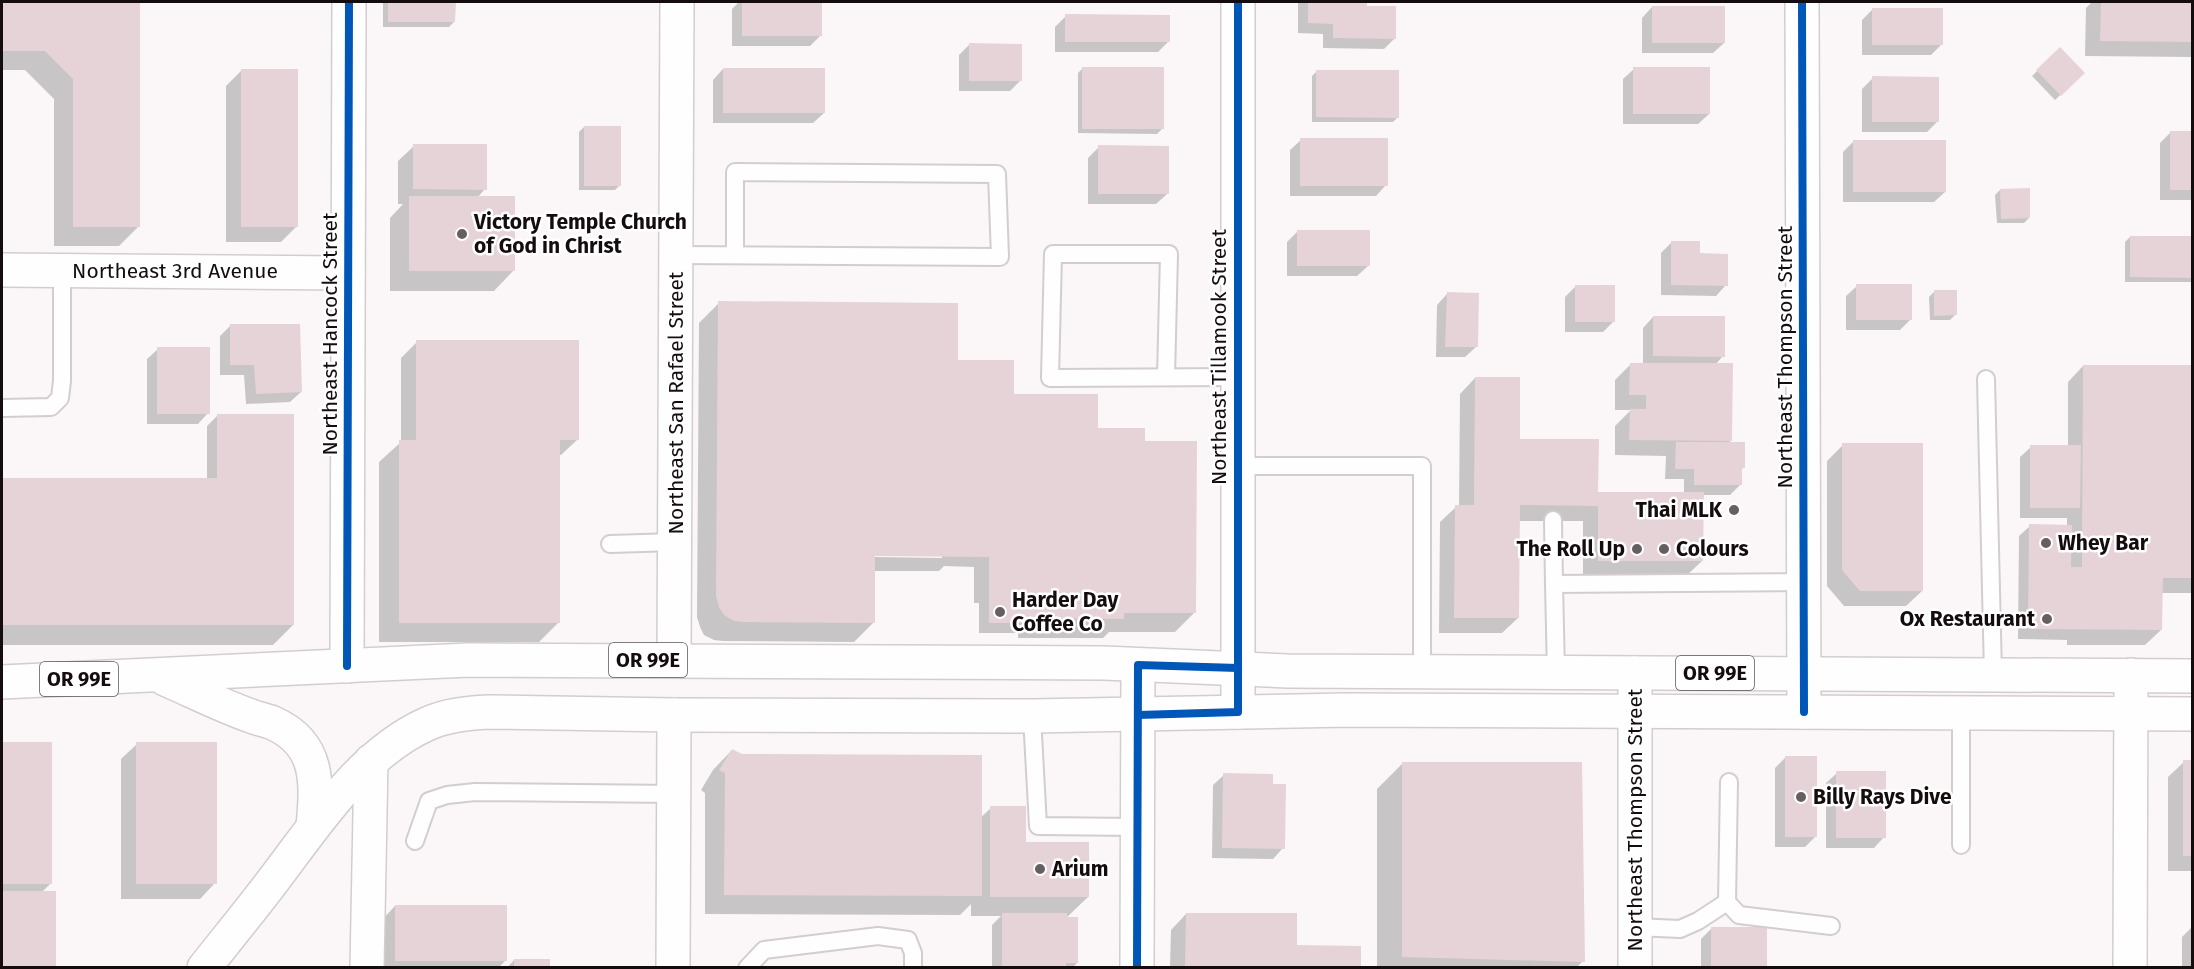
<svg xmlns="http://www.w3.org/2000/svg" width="2194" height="969" viewBox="0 0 2194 969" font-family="'Fira Sans',sans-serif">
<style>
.shadow{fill:#0003;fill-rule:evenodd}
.building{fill:#e6d3d7}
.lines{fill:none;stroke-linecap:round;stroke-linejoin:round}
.service-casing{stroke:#d3cdce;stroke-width:20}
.minor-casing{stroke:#d3cdce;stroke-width:36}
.primary-casing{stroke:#d3cdce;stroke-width:36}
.service{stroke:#fefefe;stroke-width:16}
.minor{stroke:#fefefe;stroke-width:33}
.primary{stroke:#fefefe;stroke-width:33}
.cycleway-casing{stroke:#fff;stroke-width:11}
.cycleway{stroke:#0057b8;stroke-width:8}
.poi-dot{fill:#665e60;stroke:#fff;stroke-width:2}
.labels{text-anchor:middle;stroke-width:5;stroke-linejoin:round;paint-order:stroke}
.shield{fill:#fff;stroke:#5b5556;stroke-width:1.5}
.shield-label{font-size:20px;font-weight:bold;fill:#150c0e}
.poi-label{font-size:21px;font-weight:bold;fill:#150c0e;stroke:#fff;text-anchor:start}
.street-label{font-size:21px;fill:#150c0e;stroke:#fff}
</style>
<rect width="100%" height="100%" fill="#fbf7f8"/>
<g class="shadow">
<polygon points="2,2 138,2 138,227 119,246 54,246 54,99 25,70 2,70"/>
<polygon points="383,2 454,2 454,22 449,27 383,27"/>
<polygon points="739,2 821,2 821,35 810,46 732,46 732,9"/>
<polygon points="1298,2 1366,2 1366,8 1395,38 1384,49 1323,48 1323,34 1298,33"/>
<polygon points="2092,2 2192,2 2192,57 2085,56 2086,8"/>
<polygon points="1652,7 1724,43 1713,53 1642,53 1642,18"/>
<polygon points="1873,9 1942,44 1931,55 1862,55 1862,20"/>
<polygon points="1066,16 1168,42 1158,52 1055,52 1055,27"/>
<polygon points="969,45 1020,81 1010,91 959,91 959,55"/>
<polygon points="2060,49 2083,73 2055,100 2032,76"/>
<polygon points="1083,68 1162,129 1157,134 1078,133 1078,73"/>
<polygon points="723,69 824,113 813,123 713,123 713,80"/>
<polygon points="1634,69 1709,114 1698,124 1623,124 1623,79"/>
<polygon points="242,70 296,227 281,242 226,242 226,86"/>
<polygon points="1317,71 1398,117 1393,122 1312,122 1312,76"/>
<polygon points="1873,78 1938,121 1927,132 1862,132 1862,89"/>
<polygon points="584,127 620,185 615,190 579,190 579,132"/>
<polygon points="2171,132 2192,132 2192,200 2160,200 2160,143"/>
<polygon points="1301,140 1386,185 1376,196 1290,196 1290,150"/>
<polygon points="1854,141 1945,192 1934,202 1843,202 1843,152"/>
<polygon points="414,146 485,189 477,198 513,271 494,291 390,291 390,218 403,204 398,204 398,161"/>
<polygon points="1099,147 1167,194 1156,204 1088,204 1088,158"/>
<polygon points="2000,190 2029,218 2024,223 1997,223 1995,195"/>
<polygon points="1297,232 1368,266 1357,276 1287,276 1287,242"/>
<polygon points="2130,237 2192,238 2192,282 2125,282 2125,242"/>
<polygon points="1672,242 1726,285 1716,296 1661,295 1661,253"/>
<polygon points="1576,286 1613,322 1603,332 1565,332 1565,297"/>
<polygon points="1857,286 1910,320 1900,330 1846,330 1846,296"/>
<polygon points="1934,292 1955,315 1950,320 1930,320 1929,297"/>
<polygon points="1447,294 1476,347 1465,357 1436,357 1437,305"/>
<path d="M719 303 956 364 1013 395 1097 429 1144 442 1195 612 1175 632H1109L1103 638H1018V633H979V603H974V567L944 566 939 571H874V622L854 642 723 641 714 640 704 635 700 627 697 617 699 323ZM875 554 942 555V558L875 557Z"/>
<polygon points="1653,317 1723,356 1715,365 1731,440 1728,444 1744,467 1740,471 1740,485 1730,495 1702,495 1702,561 1686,576 1583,576 1583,521 1518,521 1518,618 1502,633 1439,633 1440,522 1456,507 1459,507 1460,394 1475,378 1519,440 1596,493 1684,494 1684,479 1665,479 1666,456 1615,455 1615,426 1631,410 1615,410 1615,380 1631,364 1643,364 1643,328"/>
<polygon points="230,326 301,392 290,402 246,404 244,375 220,375 220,336"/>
<polygon points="417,342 577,440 561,455 558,455 558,623 539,642 379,642 379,462 401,442 401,358"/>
<polygon points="158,349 208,413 198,424 147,424 147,359"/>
<polygon points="2083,366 2192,367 2192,593 2161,593 2161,630 2145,645 2067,645 2067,640 2018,639 2019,536 2030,526 2067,527 2067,518 2020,518 2020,457 2031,447 2068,447 2068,382"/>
<polygon points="218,415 293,625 273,645 2,645 2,479 207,479 207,426"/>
<polygon points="1843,445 1922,591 1906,606 1844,606 1827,586 1827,461"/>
<polygon points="2,744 51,744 51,883 42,892 54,968 2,968"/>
<polygon points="137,744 215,883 200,899 121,899 121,759"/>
<polygon points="732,750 741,755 980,818 991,808 1025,844 1088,897 1065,919 1077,963 1072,968 992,968 992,925 1001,916 971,916 971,904 960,915 705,914 705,793 701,790 713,770"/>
<polygon points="1786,757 1815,837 1805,847 1775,847 1775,768"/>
<polygon points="2184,762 2192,762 2192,871 2168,871 2168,777"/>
<polygon points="1403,763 1583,961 1576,968 1377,968 1377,789"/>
<polygon points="1837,773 1884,837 1874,848 1826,848 1826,783"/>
<polygon points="1224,775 1272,786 1283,848 1273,859 1212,858 1213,785"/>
<polygon points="395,906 505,961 498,968 380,968 380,922"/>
<polygon points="1186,914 1295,947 1359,968 1170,968 1171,930"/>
<polygon points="2192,927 2192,968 2182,968 2182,937"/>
<polygon points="1712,928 1766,968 1701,968 1701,939"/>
<polygon points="514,960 548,968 507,968"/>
</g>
<g class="building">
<polygon points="2,2 140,2 140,227 73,227 73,79 45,51 2,51"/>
<polygon points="388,2 456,2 455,22 388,22"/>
<rect x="742" y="2" width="80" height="34"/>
<polygon points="1308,2 1367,2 1367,6 1396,6 1396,39 1333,38 1333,24 1308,23"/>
<polygon points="2101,2 2192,2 2192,42 2100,41"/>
<rect x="1652" y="6" width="73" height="37"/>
<rect x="1872" y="8" width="71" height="37"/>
<polygon points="1065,14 1170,15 1170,42 1065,42"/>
<polygon points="969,43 1022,44 1022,81 969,81"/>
<polygon points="2060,47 2085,73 2061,96 2036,70"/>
<rect x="1082" y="67" width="82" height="62"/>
<rect x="1633" y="67" width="77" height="47"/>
<rect x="723" y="68" width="102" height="45"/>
<rect x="241" y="69" width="57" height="158"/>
<polygon points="1316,70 1399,70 1399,118 1316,117"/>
<polygon points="1872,76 1939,77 1939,122 1872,122"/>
<rect x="584" y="126" width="37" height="60"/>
<rect x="2170" y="131" width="22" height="59"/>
<rect x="1300" y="138" width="88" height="48"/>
<rect x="1853" y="140" width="93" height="52"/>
<polygon points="413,144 487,144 487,190 413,189"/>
<polygon points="1098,145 1169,146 1169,194 1098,194"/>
<polygon points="2030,188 2030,218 2001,219 2000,189"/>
<rect x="409" y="196" width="106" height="75"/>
<rect x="1297" y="230" width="73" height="36"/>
<polygon points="2130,236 2192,236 2192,278 2130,277"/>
<polygon points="1671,241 1700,241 1700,253 1728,254 1728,286 1671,285"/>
<rect x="1856" y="284" width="56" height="36"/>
<rect x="1575" y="285" width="40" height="37"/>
<polygon points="1934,290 1957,290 1957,315 1934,316"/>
<polygon points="1447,292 1479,293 1478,347 1445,347"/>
<polygon points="718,301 958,303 958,360 1014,360 1014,394 1098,394 1098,428 1145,428 1145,441 1197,441 1196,613 1124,613 1124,619 1037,618 1037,623 989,623 989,557 875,556 875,623 744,622 734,621 724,615 719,607 716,596"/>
<polygon points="1653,316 1725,316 1725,357 1653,356"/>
<polygon points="230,324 300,324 302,392 256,394 254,365 230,365"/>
<polygon points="416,340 579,340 579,440 560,440 560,623 399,623 399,440 416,440"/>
<rect x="157" y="347" width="53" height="67"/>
<polygon points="1630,363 1733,363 1732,441 1629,440 1630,409 1646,409 1646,395 1629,395"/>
<polygon points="2083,365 2192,365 2192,578 2163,578 2162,630 2028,629 2029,524 2072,525 2071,567 2082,567"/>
<polygon points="1475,377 1520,377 1520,439 1599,439 1598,492 1704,492 1703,561 1598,561 1598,506 1520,505 1519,618 1454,618 1455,505 1474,505"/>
<polygon points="217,414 294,414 294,625 2,625 2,478 217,478"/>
<polygon points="1676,442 1745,442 1745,468 1742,468 1742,485 1694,485 1694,469 1675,469"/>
<polygon points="1842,443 1923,443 1923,591 1860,591 1842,570"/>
<polygon points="2030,445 2081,445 2080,508 2030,508"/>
<rect x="2" y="742" width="50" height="142"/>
<rect x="136" y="742" width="81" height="142"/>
<polygon points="732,749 742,754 982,755 982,896 724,895 725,773 719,770"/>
<rect x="1785" y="756" width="32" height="81"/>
<rect x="2183" y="760" width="9" height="96"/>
<polygon points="1402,762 1582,762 1585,962 1402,957"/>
<rect x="1836" y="771" width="50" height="67"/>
<polygon points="1223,773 1273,774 1273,784 1286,784 1285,849 1222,848"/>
<polygon points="990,806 1026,806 1026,842 1089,842 1089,897 990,897"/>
<rect x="2" y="891" width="54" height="77"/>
<rect x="395" y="905" width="112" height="56"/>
<polygon points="1002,913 1067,913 1067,917 1078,917 1078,963 1066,963 1066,966 1002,966"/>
<polygon points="1186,913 1297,913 1297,945 1361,946 1361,968 1185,968"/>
<rect x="1711" y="927" width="56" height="41"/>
<rect x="514" y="959" width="36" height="9"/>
</g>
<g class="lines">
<defs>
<g id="service">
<polyline points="676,255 1000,257 997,174 735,172 735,255"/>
<polyline points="1166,377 1169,254 1053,254 1050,378 1237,377"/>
<polyline points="1986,379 1993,674"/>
<polyline points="2,408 51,407 60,398 62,381 62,271"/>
<polyline points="1237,466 1422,466 1422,671"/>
<polyline points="1553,520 1554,584"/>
<polyline points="610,544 675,542"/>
<polyline points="1556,673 1554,584 1804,582"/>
<polyline points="1032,716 1038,826 1138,827"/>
<polyline points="415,841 429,801 447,795 475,792 674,794"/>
<polyline points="1961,845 1961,713"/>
<polyline points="1727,902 1739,915 1831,926"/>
<polyline points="1635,927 1680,929 1698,921 1727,902 1729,782"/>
<polyline points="747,968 764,950 878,936 908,940 913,953 913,968"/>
</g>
<g id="minor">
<polyline points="1802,2 1804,712"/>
<polyline points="2,270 348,273"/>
<polyline points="674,660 677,2"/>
<polyline points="347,666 349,2"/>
<polyline points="1238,712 1238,2"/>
<polyline points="367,968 371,761"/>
<polyline points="673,968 674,715"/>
<polyline points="1137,968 1138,665"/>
<polyline points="1635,968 1635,673"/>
<polyline points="2130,968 2131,675"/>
</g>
<g id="primary">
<path d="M165 679C193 691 222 706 251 716 258 719 266 720 273 723 320 744 317 783 313 827"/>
<polyline points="2,682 468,660 1104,663 1287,671 2192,676"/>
<path d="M204 968C227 939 250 911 272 882 315 826 360 754 427 724 446 715 468 713 489 712L674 715 1032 716 1346 710 2192 714"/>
</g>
</defs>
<use href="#service" class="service-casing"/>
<use href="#minor" class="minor-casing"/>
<use href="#primary" class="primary-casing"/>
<use href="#service" class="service"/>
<use href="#minor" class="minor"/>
<use href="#primary" class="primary"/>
<defs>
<g id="cycleway">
<polyline points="1802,2 1804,712"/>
<polyline points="347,666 349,2"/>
<polyline points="1138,715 1238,712 1238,2"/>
<polyline points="1137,968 1138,665 1238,668"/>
</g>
</defs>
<use href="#cycleway" class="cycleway-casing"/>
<use href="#cycleway" class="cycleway"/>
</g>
<g class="poi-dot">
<circle cx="462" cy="234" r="6"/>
<circle cx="1734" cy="510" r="6"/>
<circle cx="2046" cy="543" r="6"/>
<circle cx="1637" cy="549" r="6"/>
<circle cx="1664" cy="549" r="6"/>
<circle cx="1000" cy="612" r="6"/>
<circle cx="2047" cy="619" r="6"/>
<circle cx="1801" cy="797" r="6"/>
<circle cx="1040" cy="869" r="6"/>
</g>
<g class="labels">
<g class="shield">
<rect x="609" y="643" width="78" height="34" rx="4.5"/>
<rect x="1676" y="656" width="78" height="34" rx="4.5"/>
<rect x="40" y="662" width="78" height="34" rx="4.5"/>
</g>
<g class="shield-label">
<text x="648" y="667">OR 99E</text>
<text x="1715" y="680">OR 99E</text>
<text x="79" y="686">OR 99E</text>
</g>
<g class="poi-label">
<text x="474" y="229">Victory Temple Church<tspan x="474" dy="24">of God in Christ</tspan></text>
<text x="1722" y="517" text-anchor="end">Thai MLK</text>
<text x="2058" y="550">Whey Bar</text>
<text x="1625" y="556" text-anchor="end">The Roll Up</text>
<text x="1676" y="556">Colours</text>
<text x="1012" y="607">Harder Day<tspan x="1012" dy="24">Coffee Co</tspan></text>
<text x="2035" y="626" text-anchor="end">Ox Restaurant</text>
<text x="1813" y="804">Billy Rays Dive</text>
<text x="1052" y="876">Arium</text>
</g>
<g class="street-label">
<text x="175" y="278">Northeast 3rd Avenue</text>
<text transform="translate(330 334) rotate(-90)" y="7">Northeast Hancock Street</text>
<text transform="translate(1219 357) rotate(-90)" y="7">Northeast Tillamook Street</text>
<text transform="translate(1785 357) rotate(-90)" y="7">Northeast Thompson Street</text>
<text transform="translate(676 403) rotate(-90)" y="7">Northeast San Rafael Street</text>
<text transform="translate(1635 820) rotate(-90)" y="7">Northeast Thompson Street</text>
</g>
</g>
<rect width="2194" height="969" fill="none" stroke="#150c0e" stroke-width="6"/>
</svg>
